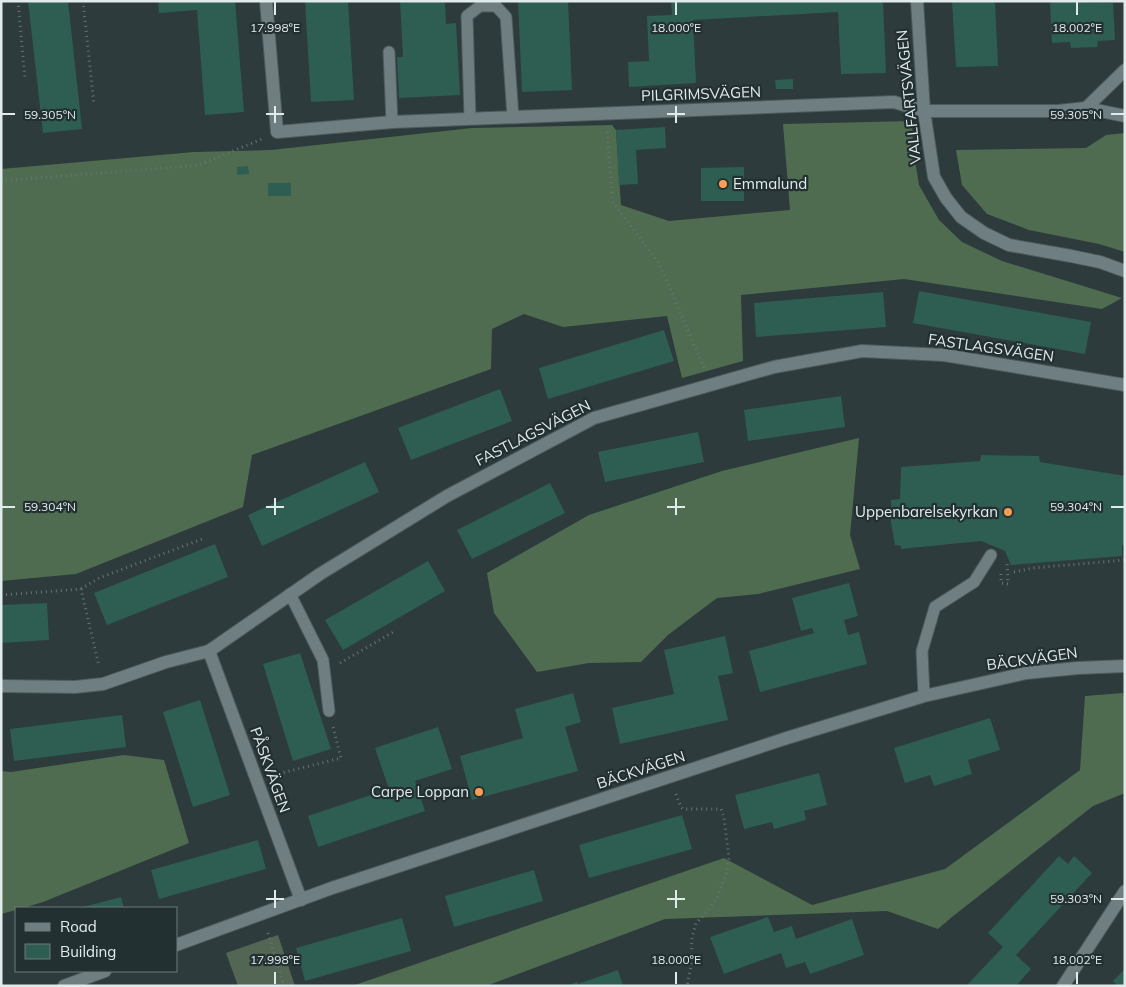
<svg xmlns="http://www.w3.org/2000/svg" width="1126" height="987" viewBox="0 0 1126 987" font-family="Mulish,sans-serif">
<style>
.green{fill:#536553}
.forest{fill:#4f6c51}
.building{fill:#2e5d52}
.lines{fill:none;stroke-linecap:round;stroke-linejoin:round}
.lane-casing{stroke:#4e5a5b;stroke-width:13}
.street-casing{stroke:#4e5a5b;stroke-width:14}
.secondary-casing{stroke:#4e5a5b;stroke-width:14}
.path{stroke:#677475;stroke-width:3;stroke-dasharray:1 4;stroke-linecap:butt}
.lane{stroke:#6f7f81;stroke-width:11}
.street{stroke:#6f7f81;stroke-width:12}
.secondary{stroke:#6f7f81;stroke-width:12}
.ticks{fill:none;stroke:#e2ebec;stroke-width:2}
.poi-dot{fill:#fc9d53;stroke:#233032;stroke-width:2}
.labels{text-anchor:middle;stroke-width:4.5;stroke-linejoin:round;paint-order:stroke}
.street-label{font-size:15px;fill:#e2ebec;stroke:#233032}
.poi-label{font-size:15px;fill:#e2ebec;stroke:#233032;text-anchor:end}
.ticks-label{font-size:12px;text-anchor:middle;fill:#e2ebec;stroke:#233032;stroke-width:4.5;stroke-linejoin:round;paint-order:stroke}
</style>
<rect width="100%" height="100%" fill="#2d3b3c"/>
<polygon class="green" points="278,935 295,986 238,986 226,953"/>
<g class="forest">
<polygon points="912,121 913,148 919,185 939,220 962,242 1002,261 1122,298 1102,309 904,279 741,295 743,361 682,378 667,316 563,327 524,314 492,329 491,369 252,455 243,507 76,574 1,581 1,169 194,152 271,150 472,128 612,125 616,130 621,205 669,221 790,210 783,124"/>
<polygon points="1125,133 1125,252 1099,244 1029,230 987,214 962,185 956,150 1086,148 1106,135"/>
<polygon points="859,438 850,535 860,569 758,594 717,598 668,635 641,662 589,663 537,672 494,613 487,573 589,515 722,471"/>
<polygon points="1123,693 1125,703 1125,793 1093,806 952,917 938,929 887,911 665,919 486,986 352,986 724,858 812,905 945,869 1080,770 1085,696"/>
<polygon points="124,755 164,760 189,843 43,902 23,908 16,908 16,910 1,914 1,771 11,772"/>
</g>
<g class="building">
<polygon points="28,1 68,1 82,129 43,133"/>
<polygon points="158,1 235,1 244,112 205,115 197,10 159,13"/>
<polygon points="305,1 348,1 354,100 311,102"/>
<polygon points="400,1 445,1 446,24 456,23 460,95 399,98 397,57 403,57"/>
<polygon points="518,1 568,1 572,90 522,92"/>
<polygon points="671,1 883,1 886,73 841,74 838,12 693,20 696,83 629,87 628,62 649,61 647,16 672,15"/>
<polygon points="952,1 995,1 998,66 956,67"/>
<polygon points="1055,1 1113,3 1115,40 1098,41 1097,47 1071,48 1070,42 1052,43 1050,3"/>
<polygon points="793,79 793,89 776,89 775,80"/>
<polygon points="665,127 666,148 636,150 638,184 619,185 616,130"/>
<polygon points="248,166 249,174 237,175 237,167"/>
<polygon points="744,167 744,201 701,201 701,168"/>
<rect x="268" y="183" width="23" height="13"/>
<polygon points="919,291 1091,322 1085,354 913,323"/>
<polygon points="883,292 886,327 756,337 754,303"/>
<polygon points="664,330 674,361 548,399 539,368"/>
<polygon points="500,389 512,421 411,460 398,428"/>
<polygon points="841,396 845,427 748,441 744,410"/>
<polygon points="698,432 704,462 605,482 598,452"/>
<polygon points="981,455 1039,456 1040,462 1125,476 1125,545 1122,545 1122,556 1011,565 1005,551 981,541 901,549 901,546 895,545 891,523 891,500 900,499 901,467 980,461"/>
<polygon points="365,462 379,492 262,546 248,515"/>
<polygon points="550,483 565,513 472,559 457,530"/>
<polygon points="215,544 228,577 107,625 94,593"/>
<polygon points="428,561 445,591 343,650 325,620"/>
<polygon points="849,583 858,616 844,620 848,635 859,632 867,664 760,692 749,651 814,633 812,628 801,631 792,598"/>
<polygon points="47,603 49,640 1,643 1,605"/>
<polygon points="725,636 733,673 718,676 728,720 620,744 612,708 674,694 664,650"/>
<polygon points="300,653 331,749 293,761 263,664"/>
<polygon points="573,693 581,722 565,727 578,771 472,800 460,756 523,738 515,709"/>
<polygon points="200,700 230,795 193,807 163,712"/>
<polygon points="122,715 126,747 14,761 10,729"/>
<polygon points="990,718 1000,750 968,760 972,774 934,786 930,775 905,783 894,748"/>
<polygon points="438,727 452,769 415,781 425,811 318,847 308,816 389,789 375,748"/>
<polygon points="819,773 827,805 804,811 806,820 774,829 772,822 744,829 735,795"/>
<polygon points="682,815 692,849 589,878 579,845"/>
<polygon points="258,840 266,869 159,899 151,870"/>
<polygon points="1059,856 1068,864 1074,856 1092,873 1016,955 1031,969 1016,986 966,986 1003,947 988,933"/>
<polygon points="534,870 543,901 454,927 445,896"/>
<polygon points="121,897 124,908 79,908"/>
<polygon points="768,917 774,932 792,926 796,939 852,919 864,955 810,974 805,962 786,968 781,953 724,974 710,937"/>
<polygon points="402,918 411,951 305,981 296,948"/>
<polygon points="1125,969 1125,986 1118,986 1113,981"/>
<polygon points="618,970 623,986 566,986 577,982 578,984"/>
</g>
<g class="lines">
<defs>
<g id="lane">
<polyline points="389,52 392,122"/>
<polyline points="470,118 467,16 480,6 496,6 506,17 513,117"/>
<polyline points="290,594 323,660 329,711"/>
<polyline points="924,696 922,651 935,607 974,582 991,555"/>
</g>
<g id="street">
<polyline points="266,1 277,132 392,122 894,102 924,111 1058,111 1086,108 1125,116"/>
<polyline points="917,1 924,111 934,177 946,198 961,217 984,233 1009,245 1071,256 1100,262 1125,271"/>
<polyline points="1086,108 1125,70"/>
<polyline points="209,651 301,900"/>
<polyline points="1,686 75,687 103,684 166,662 209,651 320,574 447,496 594,418 774,367 862,351 944,355 1125,385"/>
<polyline points="1063,986 1125,891"/>
</g>
<g id="secondary">
<polyline points="176,945 332,888 787,738 924,696 1026,673 1078,668 1125,666"/>
<polyline points="64,986 105,971"/>
</g>
</defs>
<use href="#lane" class="lane-casing"/>
<use href="#street" class="street-casing"/>
<use href="#secondary" class="secondary-casing"/>
<g class="path">
<polyline points="18,1 25,79"/>
<polyline points="83,1 94,105"/>
<polyline points="607,132 613,203 659,263 705,370"/>
<polyline points="1,181 199,165 262,139"/>
<polyline points="1014,572 1033,568 1125,560"/>
<polyline points="1001,574 1001,583 1008,584 1007,561"/>
<polyline points="81,589 99,578 205,538"/>
<polyline points="1,595 81,589 99,666"/>
<polyline points="340,663 395,631"/>
<polyline points="274,775 341,758 333,727"/>
<polyline points="676,794 681,807 683,809 721,809 724,817 729,858 726,875 717,898 708,911 696,923 692,938 691,966 687,986"/>
<polyline points="268,933 284,986"/>
</g>
<use href="#lane" class="lane"/>
<use href="#street" class="street"/>
<use href="#secondary" class="secondary"/>
</g>
<path class="ticks" d="M275 2V15M676 2V15M1077 2V15M275 106V123M676 106V123M2 114H15M266 114H284M667 114H685M1111 114H1124M275 498V515M676 498V515M2 507H15M266 507H284M667 507H685M1111 507H1124M275 890V908M676 890V908M266 899H284M667 899H685M1111 899H1124M275 972V984M676 972V984M1077 972V984"/>
<g class="poi-dot">
<circle cx="723" cy="184" r="5"/>
<circle cx="1008" cy="512" r="5"/>
<circle cx="479" cy="792" r="5"/>
</g>
<g class="labels">
<g class="street-label">
<text transform="translate(701 94) rotate(-2)" y="5">PILGRIMSVÄGEN</text>
<text transform="translate(909 97) rotate(-96)" y="5">VALLFARTSVÄGEN</text>
<text transform="translate(991 348) rotate(8)" y="5">FASTLAGSVÄGEN</text>
<text transform="translate(533 433) rotate(-27)" y="5">FASTLAGSVÄGEN</text>
<text transform="translate(1032 659) rotate(-8)" y="5">BÄCKVÄGEN</text>
<text transform="translate(270 770) rotate(70)" y="5">PÅSKVÄGEN</text>
<text transform="translate(641 770) rotate(-18)" y="5">BÄCKVÄGEN</text>
</g>
<g class="poi-label">
<text x="733" y="189" text-anchor="start">Emmalund</text>
<text x="998" y="517">Uppenbarelsekyrkan</text>
<text x="469" y="797">Carpe Loppan</text>
</g>
</g>
<g class="ticks-label">
<text x="275" y="32">17.998°E</text>
<text x="676" y="32">18.000°E</text>
<text x="1077" y="32">18.002°E</text>
<text x="50" y="119">59.305°N</text>
<text x="1076" y="119">59.305°N</text>
<text x="50" y="511">59.304°N</text>
<text x="1076" y="511">59.304°N</text>
<text x="1076" y="903">59.303°N</text>
<text x="275" y="964">17.998°E</text>
<text x="676" y="964">18.000°E</text>
<text x="1077" y="964">18.002°E</text>
</g>
<rect width="1126" height="987" fill="none" stroke="#e2ebec" stroke-width="5"/>
<rect x="15" y="907" width="162" height="65" fill="#233032" stroke="#6f7b7c"/>
<rect x="25" y="923" width="25" height="8" fill="#6f7f81" stroke="#6f7b7c"/>
<text x="60" y="932" font-size="15" fill="#e2ebec">Road</text>
<rect x="25" y="944" width="25" height="15" fill="#2e5d52" stroke="#6f7b7c"/>
<text x="60" y="957" font-size="15" fill="#e2ebec">Building</text>
</svg>
